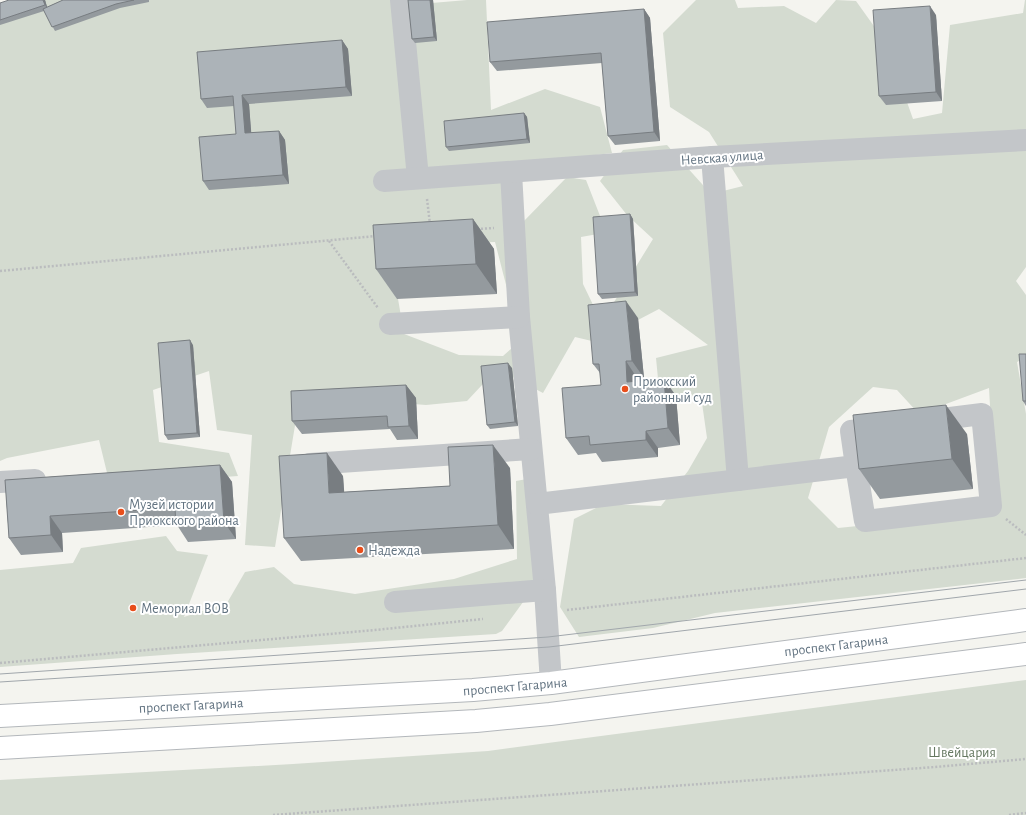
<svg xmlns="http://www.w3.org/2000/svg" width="1026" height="815" viewBox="0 0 1026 815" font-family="'Alegreya Sans',sans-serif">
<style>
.green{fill:#d4dbd0;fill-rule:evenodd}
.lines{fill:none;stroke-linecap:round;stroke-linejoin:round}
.major-casing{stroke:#b3b7bb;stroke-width:24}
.path{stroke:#babcbe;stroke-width:2.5;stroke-dasharray:2 2;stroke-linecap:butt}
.minor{stroke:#c3c6c9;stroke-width:22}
.major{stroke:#fff;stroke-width:22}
.tram{stroke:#a1a7ac;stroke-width:1}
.wall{fill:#949a9e}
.shaded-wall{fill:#787d81}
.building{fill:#acb3b8;stroke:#787d81}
.poi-dot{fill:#e84e1b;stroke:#fff;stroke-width:1.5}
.labels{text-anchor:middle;stroke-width:4;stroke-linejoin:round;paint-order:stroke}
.street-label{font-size:14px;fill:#627381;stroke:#fff}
.poi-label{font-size:14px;fill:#627381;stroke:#fff;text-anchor:start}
.park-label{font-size:14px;fill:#657861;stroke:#fff}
</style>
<rect width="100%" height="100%" fill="#f4f4ef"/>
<g class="green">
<path d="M33 0H392L396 6 467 0H486L491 110 545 89 600 107 612 153 516 165 512 308 495 242 389 246 404 334 459 355 503 356 528 334 523 222 567 177 586 180 602 221 598 234 581 237 583 284 596 311 611 307 653 239 627 215 600 181 623 150 667 145 711 194 743 186 709 132 670 107 663 33 696 0H735L738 8 784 6 816 23 836 0 856 1 886 43 913 119 942 113 950 25 1023 13 1025 0H1026V267L1016 281 1026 295V357L1017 362 1026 414V578L715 613 653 628 579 637 560 607 574 519 604 504 661 506 688 471 707 438 702 403 659 389 656 358 708 345 659 309 596 342 575 337 543 393 497 369 467 401 426 405 300 395 275 547 245 545 252 435 217 430 209 371 153 390 159 442 229 453 238 476 110 485 99 440 7 458 0 461V12ZM873 387 897 390 919 414 989 388 996 512 838 528 808 498 829 427Z"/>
<polygon points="527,479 534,587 502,631 496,634 177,654 0,667 0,570 73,563 81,548 166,536 177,551 208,555 184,617 227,603 245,572 274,567 294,584 355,594 454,579 517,559 516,481"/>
<polygon points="1026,680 1026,815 0,815 0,780 293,764 488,751"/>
</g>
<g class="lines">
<defs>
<g id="major">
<polyline points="0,716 473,690 551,683 1026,620"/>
<polyline points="0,748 476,721 550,714 1026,654"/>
</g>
</defs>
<use href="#major" class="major-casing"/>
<g class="path">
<polyline points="427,199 430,224"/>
<polyline points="477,229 494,228"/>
<polyline points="329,241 378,308"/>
<polyline points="0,271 376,236"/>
<polyline points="1006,519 1026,535"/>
<polyline points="567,610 1026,558"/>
<polyline points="0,663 375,630 483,619"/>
<polyline points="273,815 935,767 1026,759"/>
<polyline points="1009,815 1026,813"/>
</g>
<g class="minor">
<polyline points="401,0 418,178"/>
<polyline points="712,157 738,480"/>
<polyline points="511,172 519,317 545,590 551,683"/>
<polyline points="384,181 712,157 1026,140"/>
<polyline points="390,324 519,317"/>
<polyline points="310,464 531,449"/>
<polyline points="856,466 851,431 884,427"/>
<polyline points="0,482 35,480"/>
<polyline points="537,504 856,466 865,521 991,506 982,414 926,421"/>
<polyline points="395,602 545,590"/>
</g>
<use href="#major" class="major"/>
<g class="tram">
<polyline points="0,674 548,637 1026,580"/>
<polyline points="0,682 549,647 1026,589"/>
</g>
</g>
<g class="wall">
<polygon points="45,0 47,7 63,0 149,0 149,2 120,8 55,31 44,11 0,25 0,3"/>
<polygon points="408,0 433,0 437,41 415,43 412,39"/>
<polygon points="644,9 650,18 660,141 615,145 608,136 602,63 497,71 490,62"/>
<polygon points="936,15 942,101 886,105 879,96"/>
<polygon points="342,40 348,49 352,96 249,104 251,133 279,131 285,140 289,184 209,190 203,181 236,134 234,106 207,108 201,99"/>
<polygon points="524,113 527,117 530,143 449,151 446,147"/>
<polygon points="630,214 633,219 638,296 602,299 598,294"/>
<polygon points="473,219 494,249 497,294 397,299 376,269"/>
<polygon points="638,318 644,378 637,378 638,381 664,379 676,396 680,445 658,448 658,457 602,462 596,453 578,455 566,438 601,385 600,373 593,364"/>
<polygon points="193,345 200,437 168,440 165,435"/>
<polygon points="1026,354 1026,406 1023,401"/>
<polygon points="512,368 518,426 490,429 487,425"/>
<polygon points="406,385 416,398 418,439 397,440 390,429 302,434 292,421"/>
<polygon points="967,434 973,489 880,499 859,469"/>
<polygon points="220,465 232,482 236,539 188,542 177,525 62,533 63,552 21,555 9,538 5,480"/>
<polygon points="510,468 514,549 301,561 284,538 343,476 344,492 450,486"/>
</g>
<g class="shaded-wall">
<polygon points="43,0 45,0 48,10 45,5"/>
<polygon points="430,0 433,0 437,41 434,37"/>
<polygon points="930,6 936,15 942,101 936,92"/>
<polygon points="644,9 650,18 660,141 654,132"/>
<polygon points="342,40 348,49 352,96 346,87"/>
<polygon points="242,95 249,104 252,142 245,133"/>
<polygon points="524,113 527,117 530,143 527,139"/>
<polygon points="279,131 285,140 289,184 283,175"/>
<polygon points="630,214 633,219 638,296 635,292"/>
<polygon points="473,219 494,249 497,294 476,264"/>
<polygon points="626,301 638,318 644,378 632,361"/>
<polygon points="190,340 193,345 200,437 197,433"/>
<polygon points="626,361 637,378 639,399 627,382"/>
<polygon points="508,363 512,368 518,426 515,422"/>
<polygon points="664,379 676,396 680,445 668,428"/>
<polygon points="406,385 416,398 418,439 409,426"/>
<polygon points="946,405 967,434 973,489 952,459"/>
<polygon points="646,431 658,448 658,457 646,440"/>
<polygon points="493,445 510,468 514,549 498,525"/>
<polygon points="327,453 343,476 346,516 329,493"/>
<polygon points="220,465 232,482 236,539 224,522"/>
<polygon points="50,516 62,533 63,552 51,535"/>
</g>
<g class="building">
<polygon points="9,0 43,0 45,5 0,20 0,3"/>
<polygon points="63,0 134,0 116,4 52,27 43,9"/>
<polygon points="408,0 430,0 434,37 412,39"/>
<polygon points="930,6 936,92 879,96 873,10"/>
<polygon points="644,9 654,132 608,136 601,53 490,62 487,22"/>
<polygon points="342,40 346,87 242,95 245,133 279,131 283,175 203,181 199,137 236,134 233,96 201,99 197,52"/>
<polygon points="524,113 527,139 446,147 444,121"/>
<polygon points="630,214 635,292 598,294 593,217"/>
<polygon points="473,219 476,264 376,269 373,225"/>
<polygon points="626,301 632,361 626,361 627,382 664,379 668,428 646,431 646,440 590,445 589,436 566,438 562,388 601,385 599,364 593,364 588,305"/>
<polygon points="190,340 197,433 165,435 158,343"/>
<polygon points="1019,354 1026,354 1026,401 1023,401"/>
<polygon points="508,363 515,422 487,425 481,366"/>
<polygon points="406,385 409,426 388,427 387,416 292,421 291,391"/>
<polygon points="946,405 952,459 859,469 853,415"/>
<polygon points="493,445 498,525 284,538 279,456 327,453 329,493 450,486 448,447"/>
<polygon points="220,465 224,522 176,525 175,508 50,516 51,535 9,538 5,480"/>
</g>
<g class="poi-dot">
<circle cx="625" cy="389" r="4"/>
<circle cx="121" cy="512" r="4"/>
<circle cx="360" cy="550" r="4"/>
<circle cx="133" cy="608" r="4"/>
</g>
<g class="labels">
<g class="street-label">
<text transform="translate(722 157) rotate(-4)" y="5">Невская улица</text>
<text transform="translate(836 645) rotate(-7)" y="5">проспект Гагарина</text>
<text transform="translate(515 686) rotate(-5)" y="5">проспект Гагарина</text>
<text transform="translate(191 705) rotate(-3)" y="5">проспект Гагарина</text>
</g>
<g class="poi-label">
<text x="633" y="386">Приокский<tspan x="633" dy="16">районный суд</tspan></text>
<text x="129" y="509">Музей истории<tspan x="129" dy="16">Приокского района</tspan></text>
<text x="368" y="555">Надежда</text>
<text x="141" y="613">Мемориал ВОВ</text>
</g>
<g class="park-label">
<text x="962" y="757">Швейцария</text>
</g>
</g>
</svg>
